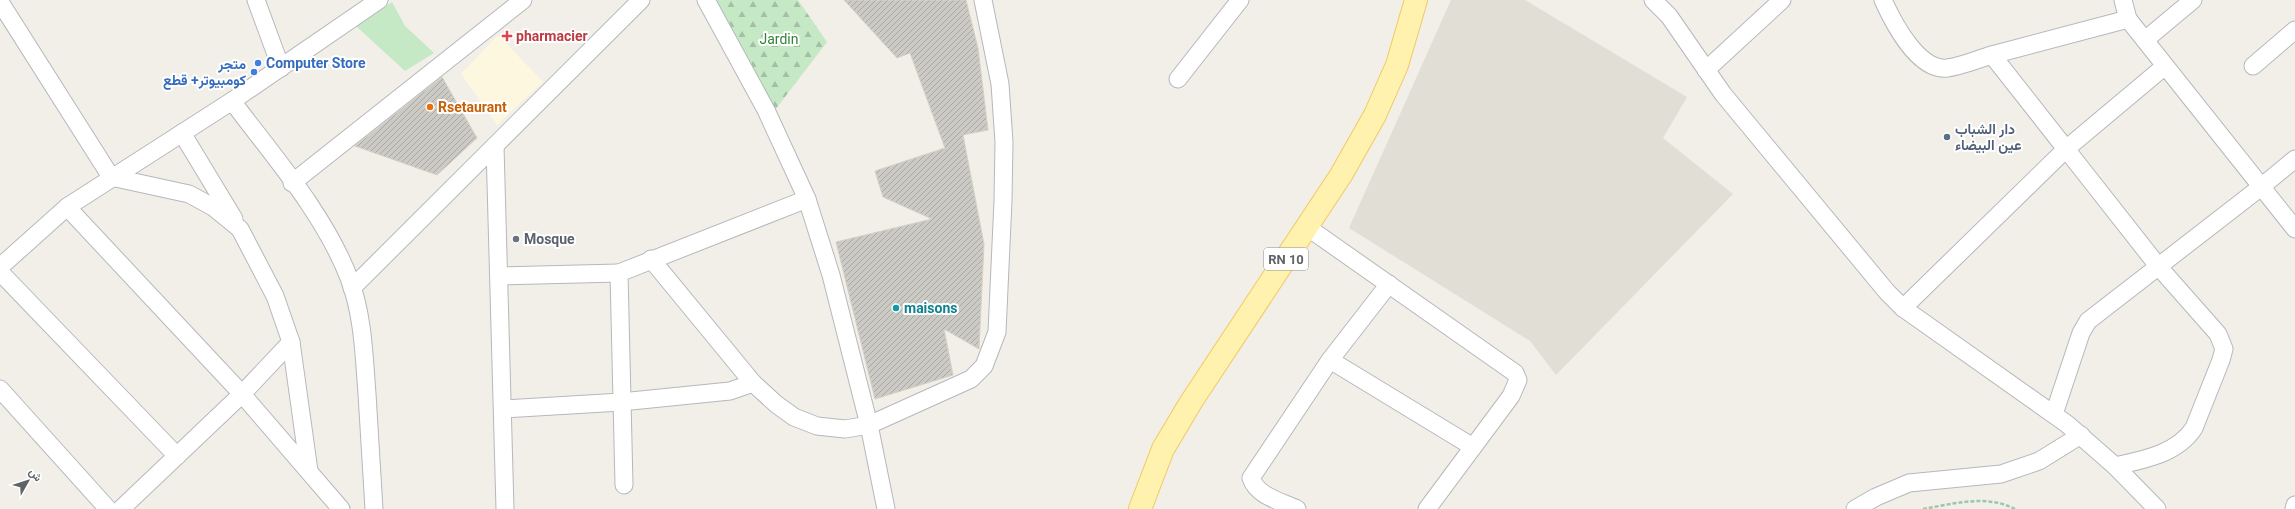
<svg xmlns="http://www.w3.org/2000/svg" width="2295" height="509" viewBox="0 0 2295 509" font-family="Roboto,Vazirmatn,sans-serif">
<style>
.commercial{fill:#fef7e0}
.education{fill:#e1ded6}
.forest{fill:url(#forest-firs)}
.park{fill:#c5e8c5}
.building{fill:url(#building-hatch);stroke:#d6d1c6}
.lines{fill:none;stroke-linecap:round;stroke-linejoin:round}
.minor-casing{stroke:#b5b8bc;stroke-width:19}
.primary-casing{stroke:#f2c960;stroke-width:24}
.path{stroke:#9cc7a9;stroke-width:2.5;stroke-dasharray:4 2;stroke-linecap:butt}
.minor{stroke:#fff;stroke-width:17}
.primary{stroke:#fff2af;stroke-width:22}
.health-dot{fill:#e0444e;stroke:#fff;stroke-width:1.5}
.shop-dot{fill:#3f7fe0;stroke:#fff;stroke-width:1.5}
.food-dot{fill:#e8710a;stroke:#fff;stroke-width:1.5}
.service-dot{fill:#5c6f8a;stroke:#fff;stroke-width:1.5}
.worship-dot{fill:#6b7280;stroke:#fff;stroke-width:1.5}
.culture-dot{fill:#0f9aa8;stroke:#fff;stroke-width:1.5}
.labels{text-anchor:middle;stroke-width:4;stroke-linejoin:round;paint-order:stroke}
.shield{fill:#fff;stroke:#8f9295;stroke-width:1}
.shield-label{font-size:13px;font-weight:bold;fill:#5f6368}
.health-label{font-size:14px;font-weight:bold;fill:#be3a42;stroke:#fff;text-anchor:start}
.park-label{font-size:14px;fill:#348238;stroke:#fff}
.shop-label{font-size:14px;font-weight:bold;fill:#366cbe;stroke:#fff;text-anchor:start}
.food-label{font-size:14px;font-weight:bold;fill:#c56008;stroke:#fff;text-anchor:start}
.service-label{font-size:14px;font-weight:bold;fill:#4e5e75;stroke:#fff;text-anchor:start}
.worship-label{font-size:14px;font-weight:bold;fill:#5b616d;stroke:#fff;text-anchor:start}
.culture-label{font-size:14px;font-weight:bold;fill:#0d838f;stroke:#fff;text-anchor:start}
</style>
<defs>
<pattern id="forest-firs" width="22" height="20" patternUnits="userSpaceOnUse"><rect width="22" height="20" fill="#c5e8c5"/><path d="M5 1l3.5 6h-7zM16 11l3.5 6h-7z" fill="#a3c0a4"/></pattern>
<pattern id="building-hatch" width="6" height="6" patternUnits="userSpaceOnUse"><rect width="6" height="6" fill="#cccac5"/><path d="M-1 1l2-2M0 6l6-6M5 7l2-2" fill="none" stroke="#a9a8a4"/></pattern>
</defs>
<rect width="100%" height="100%" fill="#f1efe8"/>
<polygon class="commercial" points="498,35 543,82 497,125 461,74"/>
<polygon class="education" points="1451,0 1525,0 1687,97 1663,138 1733,194 1556,375 1530,341 1349,228"/>
<polygon class="forest" points="712,0 798,0 827,42 775,110"/>
<polygon class="park" points="392,2 405,26 434,53 405,71 356,26"/>
<g class="building">
<polygon points="844,0 966,0 978,48 988,130 963,135 984,244 979,349 944,329 953,375 875,399 836,242 932,219 883,197 875,171 945,148 910,53 897,58"/>
<polygon points="442,77 477,138 437,175 355,146"/>
</g>
<g class="lines">
<defs>
<g id="minor">
<polyline points="256,0 281,68"/>
<polyline points="706,0 766,110 807,199 831,275 869,425 886,509"/>
<polyline points="1653,0 1669,16 1723,94 1887,292 1903,308 2067,424 2115,466 2157,509"/>
<path d="M1883 0C1893 22 1918 71 1947 68 1962 66 1978 59 1992 55L2066 149 1903 308"/>
<polyline points="2123,0 2128,19 2295,229"/>
<polyline points="0,2 111,177 189,194 213,207 240,229 275,296 291,342 242,394 121,509"/>
<polyline points="2145,40 2193,0"/>
<polyline points="1992,55 2128,19"/>
<polyline points="2253,66 2295,30"/>
<polyline points="1706,70 1782,0"/>
<polyline points="1178,79 1240,0"/>
<path d="M232 101C273 156 324 213 349 278 363 314 364 355 367 394 369 432 372 471 374 509"/>
<polyline points="182,133 234,219"/>
<polyline points="495,146 505,509"/>
<polyline points="292,183 523,0"/>
<polyline points="67,207 242,394 341,509"/>
<polyline points="1307,227 1515,373 1518,380 1511,396 1427,509"/>
<polyline points="651,259 753,383 776,404 794,417 817,426 845,429 869,425 971,379 984,366 997,332 1003,201 1004,142 1000,84 983,0"/>
<polyline points="0,267 67,207 232,101 379,0"/>
<polyline points="0,272 177,456"/>
<polyline points="500,276 619,273"/>
<polyline points="352,288 641,0"/>
<polyline points="291,342 309,471"/>
<polyline points="1330,360 1473,447"/>
<polyline points="0,389 108,509"/>
<polyline points="503,409 621,402 730,391 753,383"/>
<polyline points="2054,414 2081,333 2088,321 2261,187 2295,159"/>
<path d="M2115 466C2143 460 2177 454 2194 428L2221 360 2224 349 2218 334 2158 266 2066 149 2165 66"/>
<polyline points="624,485 619,273 807,199"/>
<path d="M1297 509C1280 501 1257 496 1251 478L1330 360 1389 284"/>
<polyline points="1855,509 1876,497 1909,483 2001,474 2039,461 2081,435"/>
<polyline points="2294,509 2295,505"/>
</g>
<polyline id="primary" points="1140,509 1163,449 1191,402 1341,175 1375,115 1397,65 1416,0"/>
</defs>
<use href="#minor" class="minor-casing"/>
<use href="#primary" class="primary-casing"/>
<path class="path" d="M1923 509C1952 504 1987 494 2015 509"/>
<use href="#minor" class="minor"/>
<use href="#primary" class="primary"/>
</g>
<path class="health-dot" d="M505 30h4v4h4v4h-4v4h-4v-4h-4v-4h4z"/>
<g class="shop-dot">
<circle cx="258" cy="63" r="4"/>
<circle cx="254" cy="72" r="4"/>
</g>
<circle class="food-dot" cx="430" cy="107" r="4"/>
<circle class="service-dot" cx="1947" cy="137" r="4"/>
<circle class="worship-dot" cx="516" cy="239" r="4"/>
<circle class="culture-dot" cx="896" cy="308" r="4"/>
<g class="labels">
<rect class="shield" x="1264" y="248" width="44" height="22" rx="3"/>
<g class="shield-label">
<text x="1286" y="264">RN 10</text>
</g>
<g class="health-label">
<text x="516" y="41">pharmacier</text>
</g>
<g class="park-label">
<text x="779" y="44">Jardin</text>
</g>
<g class="shop-label">
<text x="266" y="68">Computer Store</text>
<text x="246" y="69" text-anchor="end">متجر<tspan x="246" dy="16">كومبيوتر+ قطع</tspan></text>
</g>
<g class="food-label">
<text x="438" y="112">Rsetaurant</text>
</g>
<g class="service-label">
<text x="1955" y="134">دار الشباب<tspan x="1955" dy="16">عين البيضاء</tspan></text>
</g>
<g class="worship-label">
<text x="524" y="244">Mosque</text>
</g>
<g class="culture-label">
<text x="904" y="313">maisons</text>
</g>
</g>
<g transform="translate(28 481) rotate(51)" stroke="#ffffff" stroke-width="3" paint-order="stroke">
<path d="M0-3L7 15L0 10L-7 15Z" fill="#5f6368"/>
<text y="-6" font-size="11" font-weight="bold" text-anchor="middle" fill="#5f6368">ش</text>
</g>
</svg>
